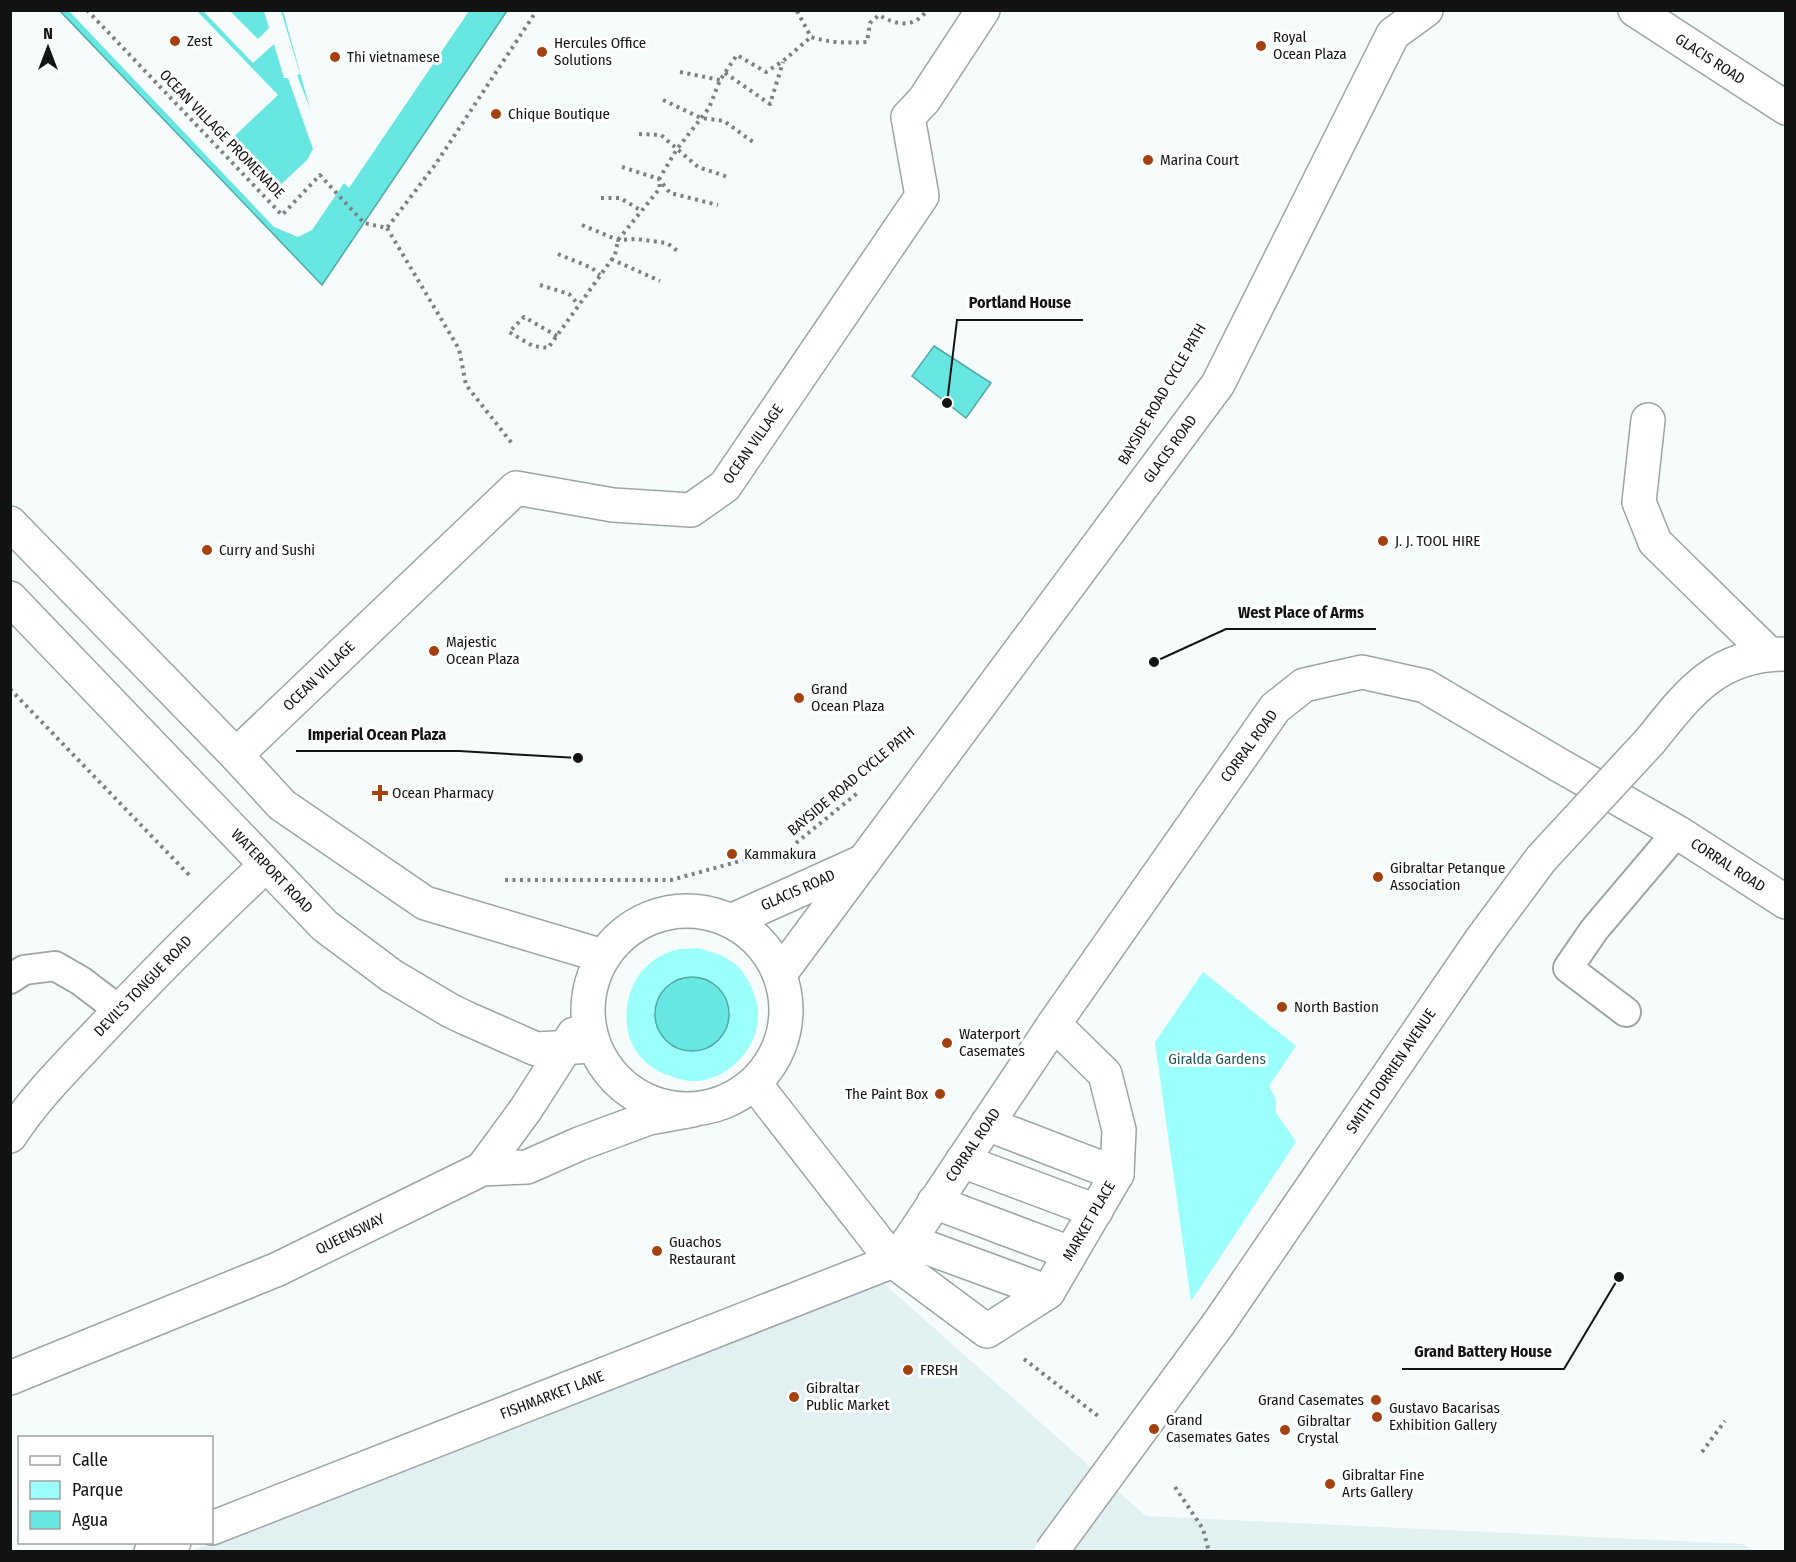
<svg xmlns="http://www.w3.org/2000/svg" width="1796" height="1562" viewBox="0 0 1796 1562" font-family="'Fira Sans Condensed',sans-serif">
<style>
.built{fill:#e1f0f0}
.green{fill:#9bfffb;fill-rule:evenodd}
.water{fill:#68e7e2;stroke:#4ea8a4;stroke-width:1.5}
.pier{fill:#f6fcfc}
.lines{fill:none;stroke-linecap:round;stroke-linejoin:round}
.lane-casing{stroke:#9ea4a4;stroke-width:32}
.street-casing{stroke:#9ea4a4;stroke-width:36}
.secondary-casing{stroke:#9ea4a4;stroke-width:36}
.primary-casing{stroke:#9ea4a4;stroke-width:36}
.path{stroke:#7d8181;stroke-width:4;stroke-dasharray:3 4.5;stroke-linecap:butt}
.lane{stroke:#fff;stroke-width:28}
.street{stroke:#fff;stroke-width:33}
.secondary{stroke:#fff;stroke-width:33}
.primary{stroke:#fff;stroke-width:33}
.secondary-bridge-casing{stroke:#9ea4a4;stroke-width:36;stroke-linecap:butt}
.secondary-bridge{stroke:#fff;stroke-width:33}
.poi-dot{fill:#a5410f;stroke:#fff;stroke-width:2}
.labels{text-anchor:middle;stroke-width:6;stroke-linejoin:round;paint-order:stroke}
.poi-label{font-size:15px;fill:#121414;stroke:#fff;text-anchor:start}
.street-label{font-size:15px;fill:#121414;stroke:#fff}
.park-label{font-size:15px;fill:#235957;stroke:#fff}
.leader{fill:none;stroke:#121414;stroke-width:2}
.callout-dot{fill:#121414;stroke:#fff;stroke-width:2}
.callout-label{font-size:16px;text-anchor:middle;font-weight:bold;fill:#121414;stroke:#fff;stroke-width:6;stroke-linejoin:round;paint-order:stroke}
</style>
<rect width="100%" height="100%" fill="#f6fcfc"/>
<polygon class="built" points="882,1282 1146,1516 1743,1544 1754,1551 188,1552"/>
<g class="green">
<path d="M698 948C712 952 724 955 735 964 743 970 749 982 753 991 754 995 756 999 757 1004 764 1040 734 1078 697 1081 685 1082 673 1077 662 1073 646 1066 631 1049 628 1032 621 996 638 961 675 950 682 948 691 949 698 948ZM692 976C716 981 730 992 727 1017 724 1042 709 1051 685 1051Z"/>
<polygon points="1203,972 1296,1046 1269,1086 1276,1100 1276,1113 1296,1142 1191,1301 1155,1042"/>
</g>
<g class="water">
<polygon points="60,11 507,11 322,285"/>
<polygon points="934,346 991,383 966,418 912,376"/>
<circle cx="692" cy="1014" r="37"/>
</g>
<polygon class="pier" points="69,11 197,11 278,95 226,144 273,192 307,160 313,149 288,78 284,78 274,44 253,63 203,11 230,11 258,39 269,28 264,11 281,11 300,74 297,75 310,109 283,11 469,11 349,188 344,183 312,230 298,237 274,227"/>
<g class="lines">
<defs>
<g id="lane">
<polyline points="10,979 24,970 55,966 81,981 119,1010"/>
<polyline points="1626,1012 1568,968 1594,930 1677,832"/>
</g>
<g id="street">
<polyline points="1648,420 1639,502 1655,542 1769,654"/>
<polyline points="236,755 516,488 613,505 691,510 725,486 922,196 908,117 924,100 983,10"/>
<polyline points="755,1084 893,1261 987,1331 1048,1292 1117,1174 1119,1130 1105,1074 1054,1024"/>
<polyline points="987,1124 1117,1174"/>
<path d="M10 1136C36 1096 70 1063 103 1028 155 972 210 918 266 865"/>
<polyline points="962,1161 1096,1211"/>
<polyline points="934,1202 1070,1253"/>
<polyline points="909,1241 1048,1292"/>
<polyline points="893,1261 909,1241 1054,1024 1275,708 1304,685 1362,672 1425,686 1559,765 1677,832 1786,902"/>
<polyline points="212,1528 893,1261"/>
<polyline points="151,1552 174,1542"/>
</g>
<g id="secondary">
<path d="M1651 740C1689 692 1718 654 1786 654"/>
<polyline points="1219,1323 1481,940 1541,859"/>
</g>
<g id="primary">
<polyline points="1635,10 1786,108"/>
<polyline points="10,523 236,755 282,805 425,903 603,956"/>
<polyline points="10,598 325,926 392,976 451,1011 468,1019 536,1049 593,1046"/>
<circle cx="687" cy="1010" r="99"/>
<polyline points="731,921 864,861"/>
<polyline points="780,974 1218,384 1393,34 1426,10"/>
<polyline points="482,1169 526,1109 574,1034"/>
<polyline points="10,1378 278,1269 482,1169 527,1167 579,1144 649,1118 693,1110"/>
</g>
</defs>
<use href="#lane" class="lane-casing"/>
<use href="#street" class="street-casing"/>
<use href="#secondary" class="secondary-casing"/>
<use href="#primary" class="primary-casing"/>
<g class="path">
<polyline points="87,10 282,215 320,175 364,223 387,228 435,165 537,10"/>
<path d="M797 11 811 37C830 43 847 43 867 42L870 23 879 15C895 25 914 29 927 10"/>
<polyline points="680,72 720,80"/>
<polyline points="725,73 770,104 783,62"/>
<polyline points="663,100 701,118 724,121 753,142"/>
<polyline points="639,134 661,135 698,167 728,177"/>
<polyline points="622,167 659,179 670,193 718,205"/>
<polyline points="601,198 620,198 642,211"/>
<polyline points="582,225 618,240 636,239 667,243 679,252"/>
<polyline points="387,228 459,349 466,385 514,446"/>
<polyline points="558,254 592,268 600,275"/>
<polyline points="611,259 660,281"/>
<polyline points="540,285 569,294 578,304"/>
<polyline points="557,336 524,317 509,332 533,346 548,348 615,255 618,240 660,188 659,179 677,149 709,108 720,80 737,55 766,72 783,61 811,37"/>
<polyline points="10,689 191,877"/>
<polyline points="796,843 860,791"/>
<polyline points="505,880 671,880 773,852"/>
<polyline points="1024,1359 1098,1416"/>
<polyline points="1702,1452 1725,1421"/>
<polyline points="1175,1487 1203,1529 1209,1552"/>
</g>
<use href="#lane" class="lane"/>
<use href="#street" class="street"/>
<use href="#secondary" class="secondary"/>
<use href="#primary" class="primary"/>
<defs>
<g id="secondary-bridge">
<polyline points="1541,859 1651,740"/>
<polyline points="1051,1552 1219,1323"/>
</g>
</defs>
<use href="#secondary-bridge" class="secondary-bridge-casing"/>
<use href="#secondary-bridge" class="secondary-bridge"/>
</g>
<g class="poi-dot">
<circle cx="175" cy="41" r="6"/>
<circle cx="1261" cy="46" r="6"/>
<circle cx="542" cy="52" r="6"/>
<circle cx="335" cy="57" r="6"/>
<circle cx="496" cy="114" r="6"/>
<circle cx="1148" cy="160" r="6"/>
<circle cx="1383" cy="541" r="6"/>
<circle cx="207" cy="550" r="6"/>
<circle cx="434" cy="651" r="6"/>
<circle cx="799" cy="698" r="6"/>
<path d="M377 784h6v6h6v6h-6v6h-6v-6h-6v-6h6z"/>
<circle cx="732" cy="854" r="6"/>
<circle cx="1378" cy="877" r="6"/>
<circle cx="1282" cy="1007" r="6"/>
<circle cx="947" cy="1043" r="6"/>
<circle cx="940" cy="1094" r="6"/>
<circle cx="657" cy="1251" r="6"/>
<circle cx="908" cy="1370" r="6"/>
<circle cx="794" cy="1397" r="6"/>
<circle cx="1376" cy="1400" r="6"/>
<circle cx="1377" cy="1417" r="6"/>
<circle cx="1154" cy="1429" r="6"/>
<circle cx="1285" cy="1430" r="6"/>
<circle cx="1330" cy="1484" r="6"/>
</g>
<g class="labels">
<g class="poi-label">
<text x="1273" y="42">Royal<tspan x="1273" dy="17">Ocean Plaza</tspan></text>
<text x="187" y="46">Zest</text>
<text x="554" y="48">Hercules Office<tspan x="554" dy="17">Solutions</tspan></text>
<text x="347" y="62">Thi vietnamese</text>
<text x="508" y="119">Chique Boutique</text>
<text x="1160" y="165">Marina Court</text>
<text x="1395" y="546">J. J. TOOL HIRE</text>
<text x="219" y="555">Curry and Sushi</text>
<text x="446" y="647">Majestic<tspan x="446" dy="17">Ocean Plaza</tspan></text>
<text x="811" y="694">Grand<tspan x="811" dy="17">Ocean Plaza</tspan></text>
<text x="392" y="798">Ocean Pharmacy</text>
<text x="744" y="859">Kammakura</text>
<text x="1390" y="873">Gibraltar Petanque<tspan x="1390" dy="17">Association</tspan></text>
<text x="1294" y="1012">North Bastion</text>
<text x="959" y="1039">Waterport<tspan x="959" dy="17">Casemates</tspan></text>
<text x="928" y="1099" text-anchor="end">The Paint Box</text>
<text x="669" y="1247">Guachos<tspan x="669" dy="17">Restaurant</tspan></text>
<text x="920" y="1375">FRESH</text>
<text x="806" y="1393">Gibraltar<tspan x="806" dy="17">Public Market</tspan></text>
<text x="1364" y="1405" text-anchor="end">Grand Casemates</text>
<text x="1389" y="1413">Gustavo Bacarisas<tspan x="1389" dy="17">Exhibition Gallery</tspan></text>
<text x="1166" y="1425">Grand<tspan x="1166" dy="17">Casemates Gates</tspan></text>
<text x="1297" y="1426">Gibraltar<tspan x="1297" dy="17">Crystal</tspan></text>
<text x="1342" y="1480">Gibraltar Fine<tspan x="1342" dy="17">Arts Gallery</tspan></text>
</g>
<g class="street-label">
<text transform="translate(1710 59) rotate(33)" y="5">GLACIS ROAD</text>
<text transform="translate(222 134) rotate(46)" y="5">OCEAN VILLAGE PROMENADE</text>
<text transform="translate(1162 394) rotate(-60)" y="5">BAYSIDE ROAD CYCLE PATH</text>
<text transform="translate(753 444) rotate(-55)" y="5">OCEAN VILLAGE</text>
<text transform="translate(1170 449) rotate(-54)" y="5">GLACIS ROAD</text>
<text transform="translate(319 676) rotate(-44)" y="5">OCEAN VILLAGE</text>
<text transform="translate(1249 746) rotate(-54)" y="5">CORRAL ROAD</text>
<text transform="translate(851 781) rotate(-40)" y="5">BAYSIDE ROAD CYCLE PATH</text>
<text transform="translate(1728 865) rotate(33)" y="5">CORRAL ROAD</text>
<text transform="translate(272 871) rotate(46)" y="5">WATERPORT ROAD</text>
<text transform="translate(798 890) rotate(-24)" y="5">GLACIS ROAD</text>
<text transform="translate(143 986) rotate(-46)" y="5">DEVIL'S TONGUE ROAD</text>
<text transform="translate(1391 1071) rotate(-56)" y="5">SMITH DORRIEN AVENUE</text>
<text transform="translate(973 1145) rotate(-56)" y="5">CORRAL ROAD</text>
<text transform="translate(1089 1221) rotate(-60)" y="5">MARKET PLACE</text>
<text transform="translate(350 1234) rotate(-26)" y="5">QUEENSWAY</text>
<text transform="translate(552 1395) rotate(-21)" y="5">FISHMARKET LANE</text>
</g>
<g class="park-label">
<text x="1217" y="1064">Giralda Gardens</text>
</g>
</g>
<path class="leader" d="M947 403L957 320H1083M1154 662L1226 629H1376M578 758L459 751H296M1619 1277L1564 1369H1402"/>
<g class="callout-dot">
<circle cx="947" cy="403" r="6"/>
<circle cx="1154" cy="662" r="6"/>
<circle cx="578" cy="758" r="6"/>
<circle cx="1619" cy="1277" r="6"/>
</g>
<g class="callout-label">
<text x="1020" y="308">Portland House</text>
<text x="1301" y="618">West Place of Arms</text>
<text x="377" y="740">Imperial Ocean Plaza</text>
<text x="1483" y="1357">Grand Battery House</text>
</g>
<rect width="1796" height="1562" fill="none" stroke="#121414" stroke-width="24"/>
<rect x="18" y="1436" width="195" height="108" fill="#ffffff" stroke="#a0a1a1" stroke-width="1.5"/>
<rect x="30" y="1456" width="30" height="9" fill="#ffffff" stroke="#a0a1a1" stroke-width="1.5"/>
<text x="72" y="1466" font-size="18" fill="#121414">Calle</text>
<rect x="30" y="1481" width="30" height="18" fill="#9bfffb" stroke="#a0a1a1" stroke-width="1.5"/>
<text x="72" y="1496" font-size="18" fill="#121414">Parque</text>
<rect x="30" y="1511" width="30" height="18" fill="#68e7e2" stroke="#a0a1a1" stroke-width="1.5"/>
<text x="72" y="1526" font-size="18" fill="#121414">Agua</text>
<g transform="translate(48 48)" stroke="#ffffff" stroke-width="4.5" paint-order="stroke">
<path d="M0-4.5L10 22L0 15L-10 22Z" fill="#121414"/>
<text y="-9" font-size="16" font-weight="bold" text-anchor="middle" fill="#121414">N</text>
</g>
</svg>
